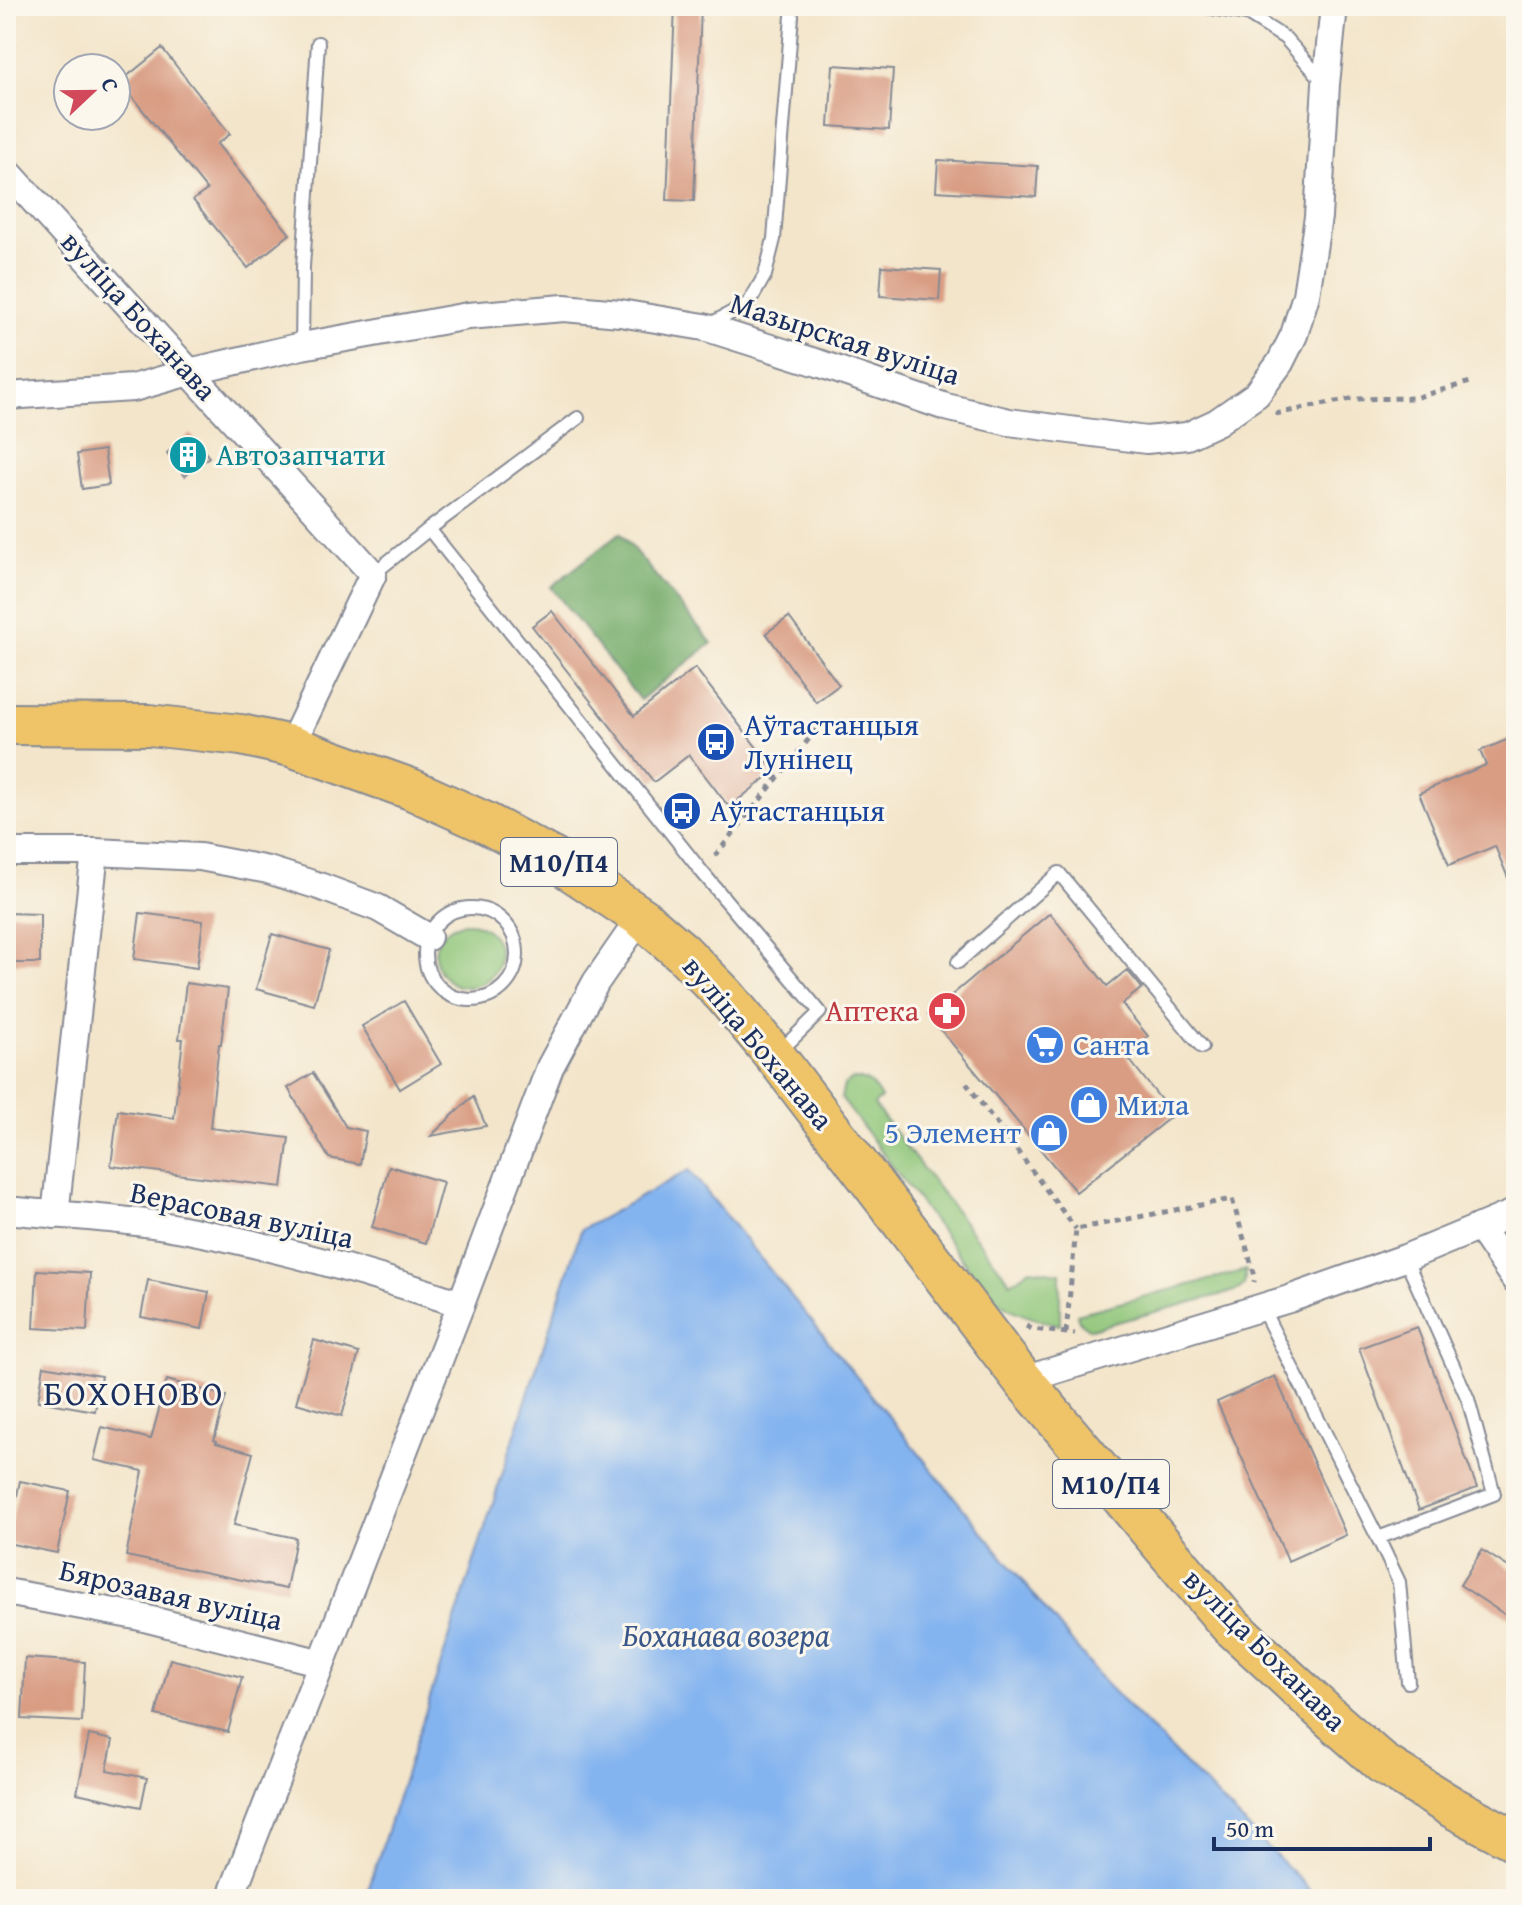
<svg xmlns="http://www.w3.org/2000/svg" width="1522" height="1905" viewBox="0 0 1522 1905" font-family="'Gentium Book Plus',serif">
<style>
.green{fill:#8dc477;stroke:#547a6a;stroke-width:2}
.forest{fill:#72aa68;stroke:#466c63;stroke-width:2}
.water{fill:#84b4ef;stroke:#5072a6;stroke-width:2}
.building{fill:#d99d84}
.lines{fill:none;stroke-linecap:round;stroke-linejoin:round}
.service-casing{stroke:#878a94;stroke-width:16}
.minor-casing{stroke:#878a94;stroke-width:30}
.primary-casing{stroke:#878a94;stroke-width:44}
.path{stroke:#878a94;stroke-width:5;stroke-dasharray:6 6;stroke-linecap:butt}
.service{stroke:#fff;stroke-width:12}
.minor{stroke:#fff;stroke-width:26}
.primary{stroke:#efc469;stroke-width:40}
.labels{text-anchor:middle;stroke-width:6;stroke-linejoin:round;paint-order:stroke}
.shield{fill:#fbf7ec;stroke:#5e6b89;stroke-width:2}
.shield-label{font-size:28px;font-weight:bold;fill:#1b2f5e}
.street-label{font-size:30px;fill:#1b2f5e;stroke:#fbf7ec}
.culture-label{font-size:30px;fill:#0d838f;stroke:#fbf7ec;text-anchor:start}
.transit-label{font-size:30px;fill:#164399;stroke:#fbf7ec;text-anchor:start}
.health-label{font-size:30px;fill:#be3a42;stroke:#fbf7ec;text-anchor:end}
.shop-label{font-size:30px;fill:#366cbe;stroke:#fbf7ec;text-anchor:start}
.water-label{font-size:32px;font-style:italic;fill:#3a578a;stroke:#fbf7ec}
.quarter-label{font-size:34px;letter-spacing:2px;fill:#1b2f5e;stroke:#fbf7ec}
</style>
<rect width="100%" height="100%" fill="#fbf7ec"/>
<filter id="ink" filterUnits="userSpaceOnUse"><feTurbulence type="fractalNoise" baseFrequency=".0125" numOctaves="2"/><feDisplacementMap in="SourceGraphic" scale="16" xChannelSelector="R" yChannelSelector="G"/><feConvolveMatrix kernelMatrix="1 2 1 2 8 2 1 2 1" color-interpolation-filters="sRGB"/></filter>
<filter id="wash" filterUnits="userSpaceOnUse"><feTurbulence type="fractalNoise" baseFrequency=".006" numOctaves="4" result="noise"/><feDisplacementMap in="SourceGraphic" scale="32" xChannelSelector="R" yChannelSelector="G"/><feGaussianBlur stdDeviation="1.8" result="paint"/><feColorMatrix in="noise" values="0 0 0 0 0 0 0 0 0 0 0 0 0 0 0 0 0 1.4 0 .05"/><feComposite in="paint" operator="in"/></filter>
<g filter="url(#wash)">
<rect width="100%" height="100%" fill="#f3e5ca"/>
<g class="green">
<circle cx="467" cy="955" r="32"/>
<path d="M853 1079C869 1079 873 1085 881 1098L874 1105 1011 1283 1030 1269 1060 1273V1325C1034 1319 1011 1313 990 1296L841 1098 844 1085Z"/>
<path d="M1246 1270 1244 1285 1238 1290 1091 1329C1082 1326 1078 1322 1077 1314Z"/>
</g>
<polygon class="forest" points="620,533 712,643 640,700 551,587"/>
<polygon class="water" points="689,1170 1105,1683 1319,1899 365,1899 581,1230"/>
<g id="blocks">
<g class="building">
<polygon points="675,6 701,6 694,201 667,200"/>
<polygon points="162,48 230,134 217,144 290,234 248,268 193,200 207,190 120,82"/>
<polygon points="833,65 893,69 889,130 829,126"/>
<polygon points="938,160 1038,166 1036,197 936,191"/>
<polygon points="882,266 941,270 939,300 880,296"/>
<polygon points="190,434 209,457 185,476 167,453"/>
<polygon points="104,450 109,485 82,489 77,454"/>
<polygon points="552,611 634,716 695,668 775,771 729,807 689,755 654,782 532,626"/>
<polygon points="789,617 839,685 816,702 766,633"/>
<polygon points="1516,736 1516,895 1515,895 1495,846 1449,865 1419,793 1486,765 1480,751"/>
<polygon points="6,913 40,914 40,963 6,963"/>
<polygon points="140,913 203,921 197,968 134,959"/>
<polygon points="1050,913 1107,986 1127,970 1142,988 1122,1004 1148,1036 1125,1054 1173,1115 1076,1192 928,1015"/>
<polygon points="272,934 329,950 314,1005 256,989"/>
<polygon points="186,983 228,989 221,1044 219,1044 210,1128 289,1138 282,1187 111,1166 118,1110 174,1118 183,1039 179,1039"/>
<polygon points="404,1001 441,1064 400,1089 362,1026"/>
<polygon points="313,1073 346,1127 366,1131 360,1164 329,1158 288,1088"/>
<polygon points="473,1096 486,1126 431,1136"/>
<polygon points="389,1166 443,1182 426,1243 372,1227"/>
<polygon points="37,1270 90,1273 87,1331 34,1328"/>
<polygon points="148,1280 209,1292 202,1329 141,1317"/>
<polygon points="1417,1327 1477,1488 1419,1510 1359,1348"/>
<polygon points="314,1340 359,1353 342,1416 296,1403"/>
<polygon points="44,1366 101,1376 95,1411 38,1401"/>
<polygon points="1275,1376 1346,1535 1288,1561 1217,1402"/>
<polygon points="167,1380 226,1396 214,1440 217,1441 216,1443 253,1453 234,1525 296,1538 286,1589 126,1556 143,1471 94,1460 102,1427 151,1439"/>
<polygon points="20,1481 70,1491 57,1553 7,1543"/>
<polygon points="1482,1550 1516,1572 1516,1622 1460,1585"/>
<polygon points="25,1658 85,1662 82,1722 22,1719"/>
<polygon points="170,1659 242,1677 228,1732 156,1715"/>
<polygon points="89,1735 113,1740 107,1770 147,1778 141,1807 77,1793"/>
</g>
</g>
</g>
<g filter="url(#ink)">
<use href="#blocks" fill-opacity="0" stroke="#878a94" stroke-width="2"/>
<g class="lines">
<defs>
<g id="service">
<polyline points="1201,6 1247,14 1285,38 1324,82"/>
<polyline points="707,326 749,303 765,275 774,239 792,16"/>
<polyline points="302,346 303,267 318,43"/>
<polyline points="429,529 702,872 820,1012 778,1053"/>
<polyline points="373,574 429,529 578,418"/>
<circle cx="471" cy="954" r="46"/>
<polyline points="958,962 1059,873 1202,1047"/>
<polyline points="1262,1308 1378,1538 1494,1494 1468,1399 1405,1258"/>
<polyline points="1378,1538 1399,1582 1408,1682"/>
</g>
<g id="minor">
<polyline points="6,170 373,574 291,746"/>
<polyline points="6,396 133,388 189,372 302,346 468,316 564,308 620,313 704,327 818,363 946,407 1009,422 1146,440 1187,436 1217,422 1257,394 1280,363 1294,335 1306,295 1318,217 1326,84 1334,6"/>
<polyline points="6,852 95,852 200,857 268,870 319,886 378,908 428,937"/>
<path d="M6 1210C65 1216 125 1218 183 1229 277 1247 370 1273 461 1304"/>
<polyline points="55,1215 95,852"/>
<polyline points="1479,1227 1516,1281"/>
<polyline points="1023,1380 1289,1299 1405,1258 1516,1212"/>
<polyline points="6,1592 136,1616 322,1663"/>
<polyline points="230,1899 461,1304 550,1067 596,982 641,917"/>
</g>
<polyline id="primary" points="6,724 149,725 241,735 291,746 411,789 484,822 554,859 641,917 683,953 725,996 775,1056 1023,1380 1228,1623 1335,1722 1383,1764 1452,1807 1516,1841"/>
</defs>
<use href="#service" class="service-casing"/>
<use href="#minor" class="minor-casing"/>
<use href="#primary" class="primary-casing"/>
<g class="path">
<polyline points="1275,414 1351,399 1414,398 1474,381"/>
<polyline points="715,856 820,725"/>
<polyline points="966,1083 1076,1229"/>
<polyline points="1026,1326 1032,1329 1075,1334"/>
<polyline points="1066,1333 1076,1229 1232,1199 1255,1276 1254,1282"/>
</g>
<use href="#service" class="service"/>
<use href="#minor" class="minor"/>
<use href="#primary" class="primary"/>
</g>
</g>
<defs>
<symbol id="building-disc" viewBox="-11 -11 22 22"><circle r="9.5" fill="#0f9aa8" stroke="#fbf7ec"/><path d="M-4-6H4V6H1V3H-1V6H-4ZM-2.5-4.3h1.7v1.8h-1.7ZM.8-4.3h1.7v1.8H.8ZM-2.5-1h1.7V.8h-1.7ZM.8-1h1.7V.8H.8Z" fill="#fff"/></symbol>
<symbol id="bus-disc" viewBox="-11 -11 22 22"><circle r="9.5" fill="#1a4fb4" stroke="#fbf7ec"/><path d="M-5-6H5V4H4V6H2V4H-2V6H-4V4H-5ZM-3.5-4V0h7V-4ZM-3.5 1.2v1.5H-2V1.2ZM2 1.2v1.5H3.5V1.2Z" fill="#fff"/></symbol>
<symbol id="pharmacy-disc" viewBox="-11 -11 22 22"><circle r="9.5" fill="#e0444e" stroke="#fbf7ec"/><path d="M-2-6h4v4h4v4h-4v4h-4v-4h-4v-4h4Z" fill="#fff"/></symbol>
<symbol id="supermarket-disc" viewBox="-11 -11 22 22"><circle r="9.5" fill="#3f7fe0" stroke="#fbf7ec"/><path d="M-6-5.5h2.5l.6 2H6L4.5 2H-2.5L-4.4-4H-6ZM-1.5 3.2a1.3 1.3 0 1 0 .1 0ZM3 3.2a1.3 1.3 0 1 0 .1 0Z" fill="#fff"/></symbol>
<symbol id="shop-disc" viewBox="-11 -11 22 22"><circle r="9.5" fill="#3f7fe0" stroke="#fbf7ec"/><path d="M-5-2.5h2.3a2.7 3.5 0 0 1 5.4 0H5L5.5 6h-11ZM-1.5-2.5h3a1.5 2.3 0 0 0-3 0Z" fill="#fff"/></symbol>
</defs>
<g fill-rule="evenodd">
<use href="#building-disc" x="166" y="433" width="44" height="44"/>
<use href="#bus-disc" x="694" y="720" width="44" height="44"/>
<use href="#bus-disc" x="660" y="789" width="44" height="44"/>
<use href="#pharmacy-disc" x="925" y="989" width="44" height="44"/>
<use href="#supermarket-disc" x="1023" y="1023" width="44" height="44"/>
<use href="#shop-disc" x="1067" y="1083" width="44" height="44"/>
<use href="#shop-disc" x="1027" y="1111" width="44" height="44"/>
</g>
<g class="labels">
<g class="shield">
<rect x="501" y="838" width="116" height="48" rx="6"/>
<rect x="1053" y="1460" width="116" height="48" rx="6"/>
</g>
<g class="shield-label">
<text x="559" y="872">М10/П4</text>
<text x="1111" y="1494">М10/П4</text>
</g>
<g class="street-label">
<text transform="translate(139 316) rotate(48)" y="10">вуліца Боханава</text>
<text transform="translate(845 339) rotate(18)" y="10">Мазырская вуліца</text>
<text transform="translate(758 1043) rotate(50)" y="10">вуліца Боханава</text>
<text transform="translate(242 1215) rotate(12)" y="10">Верасовая вуліца</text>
<text transform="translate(171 1595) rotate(13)" y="10">Бярозавая вуліца</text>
<text transform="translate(1265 1650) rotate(45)" y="10">вуліца Боханава</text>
</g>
<g class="culture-label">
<text x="216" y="465">Автозапчати</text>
</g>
<g class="transit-label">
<text x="744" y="735">Аўтастанцыя<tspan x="744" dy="34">Лунінец</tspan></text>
<text x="710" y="821">Аўтастанцыя</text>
</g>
<g class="health-label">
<text x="919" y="1021">Аптека</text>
</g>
<g class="shop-label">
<text x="1073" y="1055">Санта</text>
<text x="1117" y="1115">Мила</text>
<text x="1021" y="1143" text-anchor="end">5 Элемент</text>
</g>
<g class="water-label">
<text x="726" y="1646">Боханава возера</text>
</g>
<g class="quarter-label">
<text x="134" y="1405">БОХОНОВО</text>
</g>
</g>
<rect width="1522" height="1905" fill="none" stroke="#fbf7ec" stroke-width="32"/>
<g transform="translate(92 92) rotate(68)"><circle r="38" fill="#fbf7ec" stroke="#a1a7b3" stroke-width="2"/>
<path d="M0-6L14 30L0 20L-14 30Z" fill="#d1495b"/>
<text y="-12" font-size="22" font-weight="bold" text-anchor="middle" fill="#1b2f5e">С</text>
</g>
<path d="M1214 1837v12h216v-12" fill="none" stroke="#1b2f5e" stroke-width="4"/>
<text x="1226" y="1837" font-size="24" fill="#1b2f5e" stroke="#fbf7ec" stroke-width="6" paint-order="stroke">50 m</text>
</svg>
